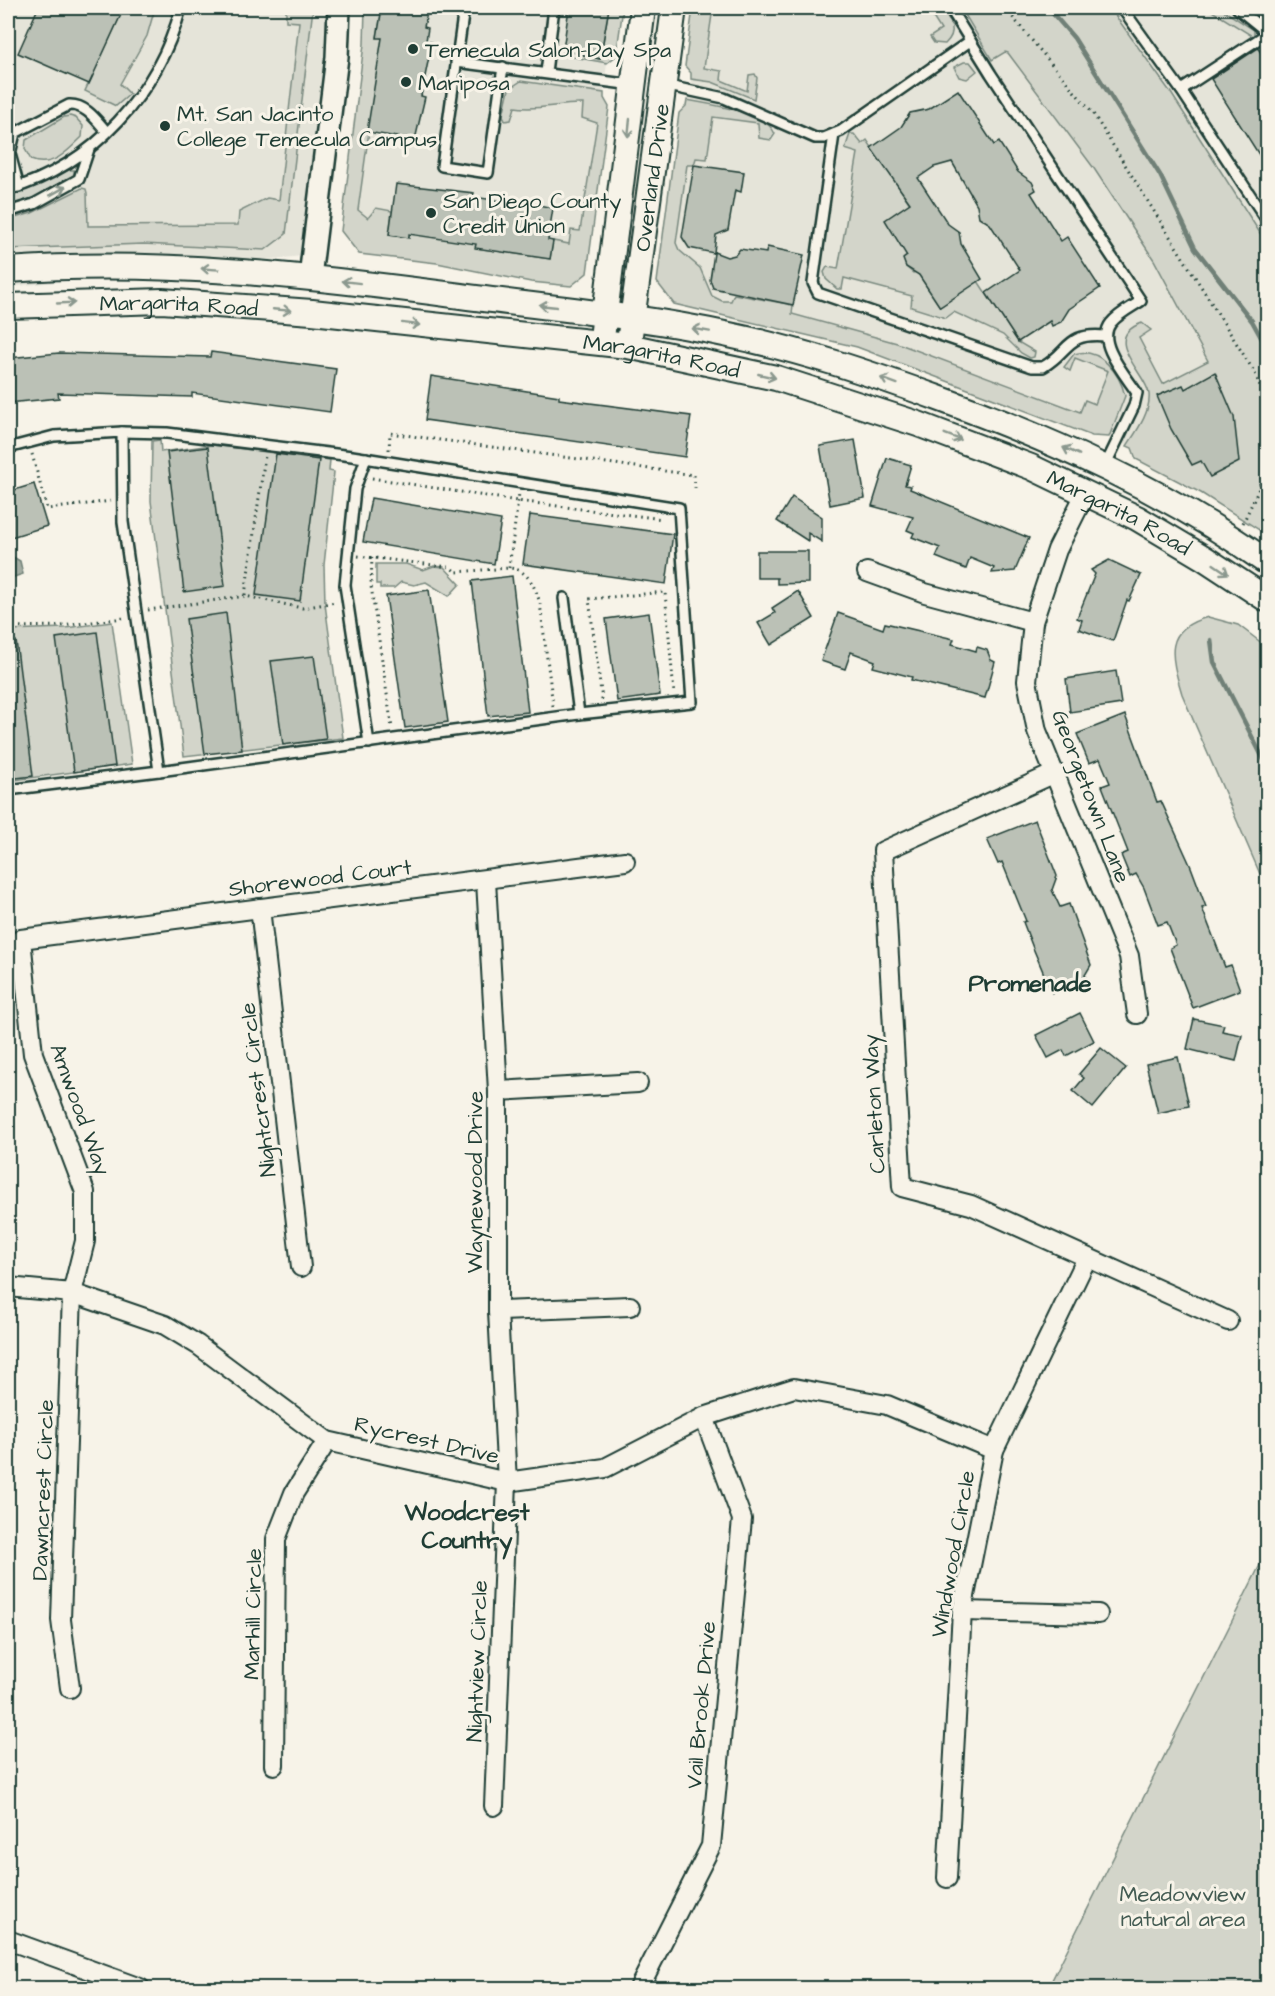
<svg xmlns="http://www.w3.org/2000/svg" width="1275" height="1996" viewBox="0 0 1275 1996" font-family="'Architects Daughter',sans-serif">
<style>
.built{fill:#e5e4d9}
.green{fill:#d3d5ca;stroke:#79897f;stroke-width:1.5}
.water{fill:#a4ada3;stroke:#6f8077;stroke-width:1.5}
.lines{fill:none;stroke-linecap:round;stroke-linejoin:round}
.stream{stroke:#6f8077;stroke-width:4.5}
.building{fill:#bbc1b6;stroke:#1f3d34;stroke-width:1.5}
.service-casing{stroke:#1f3d34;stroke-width:14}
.minor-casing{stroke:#1f3d34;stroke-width:22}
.tertiary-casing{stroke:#1f3d34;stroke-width:26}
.secondary-casing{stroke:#1f3d34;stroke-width:28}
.path{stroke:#1f3d34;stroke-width:3;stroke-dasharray:1.5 4.5;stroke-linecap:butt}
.service{stroke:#f7f3e8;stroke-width:9}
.minor{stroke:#f7f3e8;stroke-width:18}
.tertiary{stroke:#f7f3e8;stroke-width:21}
.secondary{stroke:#f7f3e8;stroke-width:24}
.oneway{stroke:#8b988e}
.poi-dot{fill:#1f3d34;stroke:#f7f3e8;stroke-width:2}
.labels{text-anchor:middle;stroke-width:6;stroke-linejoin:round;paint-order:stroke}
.poi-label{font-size:22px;fill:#1f3d34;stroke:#f7f3e8;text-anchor:start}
.street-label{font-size:22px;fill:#1f3d34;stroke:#f7f3e8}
.park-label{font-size:22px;fill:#435b52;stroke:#f7f3e8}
.neighbourhood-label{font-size:24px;font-weight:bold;fill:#1f3d34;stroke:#f7f3e8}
</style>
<rect width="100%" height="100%" fill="#f7f3e8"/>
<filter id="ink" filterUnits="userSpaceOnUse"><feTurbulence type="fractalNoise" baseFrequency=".0167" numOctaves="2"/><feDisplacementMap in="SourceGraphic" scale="12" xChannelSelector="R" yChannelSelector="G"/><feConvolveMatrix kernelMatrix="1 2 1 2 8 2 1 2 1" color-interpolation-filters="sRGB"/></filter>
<g filter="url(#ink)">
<g class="built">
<polygon points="8,8 332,8 312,255 8,287"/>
<polygon points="365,8 623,8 616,56 607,63 603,98 609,107 587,273 571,286 531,282 437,263 359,254 341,231 364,44"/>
<polygon points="693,8 1267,8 1267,535 1201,493 1136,459 1132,448 1104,435 1092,436 857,347 674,304 657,282 679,113 686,106 691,79 691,73 685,66"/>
</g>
<g class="green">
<polygon points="124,8 155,8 147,36 120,84 130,94 116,106 85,91"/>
<polygon points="286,8 313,8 286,234 265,250 143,244 8,249 8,220 32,213 82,188 86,189 87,193 88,226 238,225 239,212 267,198 279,200 299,22 286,21"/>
<path d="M365 8H382L377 37 382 38 358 210 368 218 376 208 392 211 389 235 409 238V234L479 221 476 248 550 259 553 241 569 244 571 230 580 231 597 123 582 118 583 104C560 103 538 111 515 107L511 120 505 121 503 115 509 89 521 81 604 93V98L609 107 587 273 571 286 531 282 437 263 359 254 341 231 364 44Z"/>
<polygon points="609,8 623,8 616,56 607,63 563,55 563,50 600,59"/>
<polygon points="693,8 713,8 704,68 722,71 721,80 747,91 749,75 755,74 757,78 754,99 712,82 691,79 691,73 685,66"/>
<path d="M927 8H941C950 20 959 31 945 44L934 43 930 37 941 30Z"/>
<path d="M961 8H1110L1171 93 1267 244V535L1201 493 1136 459 1132 448 1127 446C1136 432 1151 412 1149 394 1147 374 1099 338 1142 323L1151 330 1139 338 1163 384 1208 361 1154 260 1093 167 1008 53 1005 52 992 60Z"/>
<polygon points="1207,8 1220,8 1254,30 1254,35 1252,36"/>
<polygon points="964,62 970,62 977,71 967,79 959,77 954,67"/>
<path d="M687 100C709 104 767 112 775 134L771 140 759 138 758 123 713 117 707 159 696 158 694 165H687L676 243 679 250 700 268 712 296 722 301H731L734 294 793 305 792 314 897 343 1080 412 1085 400 1095 404 1108 371 1075 358 1070 371 1064 367 1074 354C1099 346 1120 373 1125 396L1109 437 1092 436 857 347 674 304 657 282 679 113 686 106Z"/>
<path d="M70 116 76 118 83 126 82 137C69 150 52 169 31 160L25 149 26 140 64 117Z"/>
<polygon points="850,134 854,134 862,144 867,140 910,204 907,256 904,258 906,267 913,273 917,272 940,307 978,281 1018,342 1035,352 1034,357 1030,358 1021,353 1003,335 954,312 946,318 911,307 912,296 844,278 842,289 837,289 826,279 824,272 827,267 838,269 858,153 845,149"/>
<polygon points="68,170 74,170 74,178 31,199 8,206 8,195 32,188"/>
<polygon points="160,440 161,452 212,445 330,460 329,471 334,472 324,565 325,604 343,738 184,756 151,501 152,441"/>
<polygon points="376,564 406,564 423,570 434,566 444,567 460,584 449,596 426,582 414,585 401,582 394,588 380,588 380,584 376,584"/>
<path d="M1208 617 1238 625 1267 647V890L1182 694C1171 657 1162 629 1208 617Z"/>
<polygon points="112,622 132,764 8,781 8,630 65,628"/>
<polygon points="1267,1548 1267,1988 1048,1988 1259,1567"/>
</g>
<polygon class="water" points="13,557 20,561 23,574 8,579 8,559"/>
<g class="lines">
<g class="stream">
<polyline points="1048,8 1074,38 1160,175 1195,248 1252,321 1268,350"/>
<polyline points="1211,640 1214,662 1268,768"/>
</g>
</g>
<g class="building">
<polygon points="38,8 124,8 89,84 18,53"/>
<polygon points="382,8 428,8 424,27 428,28 426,41 432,42 421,96 425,97 415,140 367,132 382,38 377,38"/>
<polygon points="569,8 609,8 600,59 563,50"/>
<polygon points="1258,48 1268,64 1268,169 1211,79"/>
<polygon points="958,90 994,145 999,142 1018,172 1032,182 1036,190 1031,193 1061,241 1067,237 1100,288 1069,309 1061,322 1052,326 1050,321 1018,342 986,293 1020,270 990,224 979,217 977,205 952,162 934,167 918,178 948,224 959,232 961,244 982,279 940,307 919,275 906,267 903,259 907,256 885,220 910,203 871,148 901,127 910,113 929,109"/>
<polygon points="694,165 744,172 741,192 735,190 728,230 716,235 714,252 727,257 735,255 740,249 766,253 767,247 804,255 793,305 713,288 710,280 714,253 689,248 682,237"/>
<polygon points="396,184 474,193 473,197 501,201 502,197 553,208 548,240 553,241 550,259 475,248 476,244 409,234 409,238 389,235"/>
<polygon points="211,352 336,369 330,412 192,393 192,397 58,393 59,398 8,403 8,358 59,353 210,357"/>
<polygon points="1215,372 1234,417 1239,462 1210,477 1201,461 1192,465 1171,429 1157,396 1183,385 1185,389"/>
<polygon points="431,376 559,396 559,399 691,416 685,457 425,420"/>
<polygon points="855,440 865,498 830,505 820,446"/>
<polygon points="208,447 225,586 184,592 167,452"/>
<polygon points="276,454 319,460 300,601 256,595"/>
<polygon points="887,458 911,465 905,485 911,486 910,489 1029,538 1015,571 992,573 994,568 970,558 966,569 936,557 940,548 912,537 914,533 907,530 913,517 872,506"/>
<polygon points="34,484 47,526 8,538 8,492"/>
<polygon points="792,497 822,517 822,542 808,533 808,541 777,521"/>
<polygon points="371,498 501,520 494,564 363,542"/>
<polygon points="530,515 673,534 666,584 523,564"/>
<polygon points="757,551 808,551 808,583 777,584 777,578 757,578"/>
<polygon points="1109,560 1141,575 1129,601 1127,600 1113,641 1079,629 1082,620 1077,618 1095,574 1091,570"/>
<polygon points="512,576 528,712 488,716 472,581"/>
<polygon points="429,590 448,722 405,728 386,596"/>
<polygon points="798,591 814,618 771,645 758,623 775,613 772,608"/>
<polygon points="226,613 242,750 205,754 186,619"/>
<polygon points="649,613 660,695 617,701 606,619"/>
<polygon points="838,613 883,629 885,623 954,639 952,644 976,651 977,647 987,650 991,660 995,662 985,698 911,680 912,677 873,667 875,661 851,652 845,669 821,661"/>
<polygon points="97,632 115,766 74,772 56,638"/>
<polygon points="8,641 16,641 33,776 8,779"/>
<polygon points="314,656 326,739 283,745 271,661"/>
<polygon points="1116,671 1121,704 1070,712 1066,679"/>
<polygon points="1125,715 1157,802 1161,801 1191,867 1206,907 1202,908 1225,967 1231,965 1240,990 1193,1008 1170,948 1176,945 1167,922 1158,925 1144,888 1136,874 1130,877 1121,855 1128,852 1102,786 1110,783 1100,759 1089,763 1077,734"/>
<polygon points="1035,820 1057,876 1052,890 1060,907 1069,904 1091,965 1085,975 1086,979 1052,993 1033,948 1023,922 1026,921 1002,862 998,864 987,839"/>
<polygon points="1080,1013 1094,1041 1066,1056 1063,1050 1048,1058 1036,1035"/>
<polygon points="1194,1019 1224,1025 1222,1031 1242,1035 1236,1061 1187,1049"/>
<polygon points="1101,1048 1126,1068 1093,1108 1073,1091 1084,1078 1079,1074"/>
<polygon points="1178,1057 1189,1106 1158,1113 1146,1064"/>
</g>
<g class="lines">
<defs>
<g id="service">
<polyline points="464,8 442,166 488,173 503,67"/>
<path d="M950 8 991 74 1141 301C1132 307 1118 314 1111 323 1095 342 1127 377 1137 393L1134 406 1105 466"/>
<polyline points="1122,8 1181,90 1268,222"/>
<polyline points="1237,8 1268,33"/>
<polyline points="456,62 633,85"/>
<polyline points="546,72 554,8"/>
<polyline points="664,85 724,98 815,138 824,138 841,131 970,41"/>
<polyline points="1181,90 1268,33"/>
<path d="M834 134 813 283 818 293 1032 367H1043C1071 351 1065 332 1106 336"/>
<path d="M19 187 10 154 15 133 69 105C86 104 97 121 107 132"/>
<path d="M8 190C94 165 158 93 181 8"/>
<polyline points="8,212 34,204 79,179 89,149"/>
<polyline points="122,432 167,433 352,456 679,508 692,702 579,714 159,771"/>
<polyline points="8,448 54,436 122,432 123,522 159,771 8,790"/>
<polyline points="366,458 355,489 345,585 369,743"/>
<polyline points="564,598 579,714"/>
</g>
<g id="minor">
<polyline points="1085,494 1057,550 1033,622 1027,681 1037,731 1129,956 1137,1014"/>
<polyline points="867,572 925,593 1033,622"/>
<polyline points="1053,774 883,851 902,1187 971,1205 1228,1321"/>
<polyline points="486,881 498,1091 498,1311 507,1482 494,1806"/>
<polyline points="260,908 301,1267"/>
<polyline points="498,1091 638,1083"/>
<polyline points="8,1287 72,1293 165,1325 198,1345 327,1441 507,1482 605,1468 704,1417 794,1388 887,1405 994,1450"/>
<polyline points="498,1311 630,1306"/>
<polyline points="962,1611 1098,1614"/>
<polyline points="70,1688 61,1620 72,1293 85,1241 85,1192 33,1054 21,939 625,861"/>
<polyline points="274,1765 276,1539 294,1493 327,1441"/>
<polyline points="947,1878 962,1611 994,1450 1087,1258"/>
<polyline points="8,1940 140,1988"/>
<polyline points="639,1988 711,1846 742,1519 704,1417"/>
</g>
<polyline id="tertiary" points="310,277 337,57 339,8"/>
<g id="secondary">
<path d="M8 270C160 259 310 276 461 296 551 308 641 316 729 335 801 350 869 373 938 398 1053 440 1167 491 1268 563"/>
<path id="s1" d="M8 306 162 301 312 312 628 346 776 378 918 424 1031 467 1137 518 1204 558 1268 600"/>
<polyline points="603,330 643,8"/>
<path id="s2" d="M630 335 674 8"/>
</g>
</defs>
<use href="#service" class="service-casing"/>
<use href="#minor" class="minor-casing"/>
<use href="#tertiary" class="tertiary-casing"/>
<use href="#secondary" class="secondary-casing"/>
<g class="path">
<polyline points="1005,8 1094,115 1255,373 1268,409"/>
<polyline points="389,450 390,433 694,475 695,488"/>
<polyline points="32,454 47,509 112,501"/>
<polyline points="372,478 517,501 663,519"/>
<polyline points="1243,523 1258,491 1268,453"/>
<path d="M358 556 450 567 456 572 509 568C528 569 535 587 540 603L553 706"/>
<polyline points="372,557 371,586 392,728"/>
<polyline points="509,568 519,493"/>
<polyline points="245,595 265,456"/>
<polyline points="148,610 245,596 302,608 336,602"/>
<polyline points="8,627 61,626 124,618"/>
<polyline points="602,700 589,599 665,592 674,693"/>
</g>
<use href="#service" class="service"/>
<use href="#minor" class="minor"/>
<use href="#tertiary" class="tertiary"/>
<use href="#secondary" class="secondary"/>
</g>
<defs><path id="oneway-shaft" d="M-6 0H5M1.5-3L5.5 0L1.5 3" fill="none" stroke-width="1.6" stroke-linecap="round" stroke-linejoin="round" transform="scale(1.5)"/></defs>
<g class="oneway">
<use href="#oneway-shaft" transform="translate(629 128) rotate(96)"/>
<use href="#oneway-shaft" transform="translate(58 191) rotate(-29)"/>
<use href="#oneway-shaft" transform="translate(210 269) rotate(-176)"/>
<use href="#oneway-shaft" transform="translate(351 282) rotate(-173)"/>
<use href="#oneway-shaft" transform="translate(66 303) rotate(-3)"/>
<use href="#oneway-shaft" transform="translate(548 306) rotate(-174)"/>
<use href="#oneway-shaft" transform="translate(282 310) rotate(5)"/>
<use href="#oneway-shaft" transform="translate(411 324) rotate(7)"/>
<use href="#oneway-shaft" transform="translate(701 330) rotate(-170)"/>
<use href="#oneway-shaft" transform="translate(767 376) rotate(13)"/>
<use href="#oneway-shaft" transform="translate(889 381) rotate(-160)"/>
<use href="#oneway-shaft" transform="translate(953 437) rotate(21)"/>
<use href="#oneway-shaft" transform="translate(1071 451) rotate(-156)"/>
<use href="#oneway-shaft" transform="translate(1221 569) rotate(34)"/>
</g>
</g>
<g class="poi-dot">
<circle cx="413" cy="49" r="6"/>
<circle cx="406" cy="82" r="6"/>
<circle cx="165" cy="126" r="6"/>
<circle cx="431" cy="213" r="6"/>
</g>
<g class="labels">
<g class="poi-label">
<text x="425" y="57">Temecula Salon-Day Spa</text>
<text x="418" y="90">Mariposa</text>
<text x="177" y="121">Mt. San Jacinto<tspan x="177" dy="25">College Temecula Campus</tspan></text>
<text x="443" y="208">San Diego County<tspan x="443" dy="25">Credit Union</tspan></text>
</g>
<g class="street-label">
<text dy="8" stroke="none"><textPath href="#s2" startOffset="159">Overland Drive</textPath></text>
<text dy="8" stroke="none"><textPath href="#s1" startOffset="171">Margarita Road</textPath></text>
<text dy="8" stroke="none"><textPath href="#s1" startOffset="657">Margarita Road</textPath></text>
<text dy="8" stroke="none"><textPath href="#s1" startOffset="1143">Margarita Road</textPath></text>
<text transform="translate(1092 796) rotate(69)" y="8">Georgetown Lane</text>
<text transform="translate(320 877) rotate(-7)" y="8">Shorewood Court</text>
<text transform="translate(257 1090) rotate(-97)" y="8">Nightcrest Circle</text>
<text transform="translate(873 1104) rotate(-93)" y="8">Carleton Way</text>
<text transform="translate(81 1109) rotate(70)" y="8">Amwood Way</text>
<text transform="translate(474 1182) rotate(-90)" y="8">Waynewood Drive</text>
<text transform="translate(427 1439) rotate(13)" y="8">Rycrest Drive</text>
<text transform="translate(42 1490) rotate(-88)" y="8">Dawncrest Circle</text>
<text transform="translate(952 1554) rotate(-80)" y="8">Windwood Circle</text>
<text transform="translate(252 1614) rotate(-89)" y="8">Marhill Circle</text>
<text transform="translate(476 1661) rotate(-88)" y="8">Nightview Circle</text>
<text transform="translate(700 1705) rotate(-85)" y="8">Vail Brook Drive</text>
</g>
<g class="park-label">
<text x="1183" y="1901">Meadowview<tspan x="1183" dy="25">natural area</tspan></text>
</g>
<g class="neighbourhood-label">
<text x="1030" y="991">Promenade</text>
<text x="467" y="1520">Woodcrest<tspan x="467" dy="28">Country</tspan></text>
</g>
</g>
<rect width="1275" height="1996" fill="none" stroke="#f7f3e8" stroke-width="30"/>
<rect x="15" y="15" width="1245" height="1966" fill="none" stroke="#1f3d34" stroke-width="2" filter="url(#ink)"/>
</svg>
